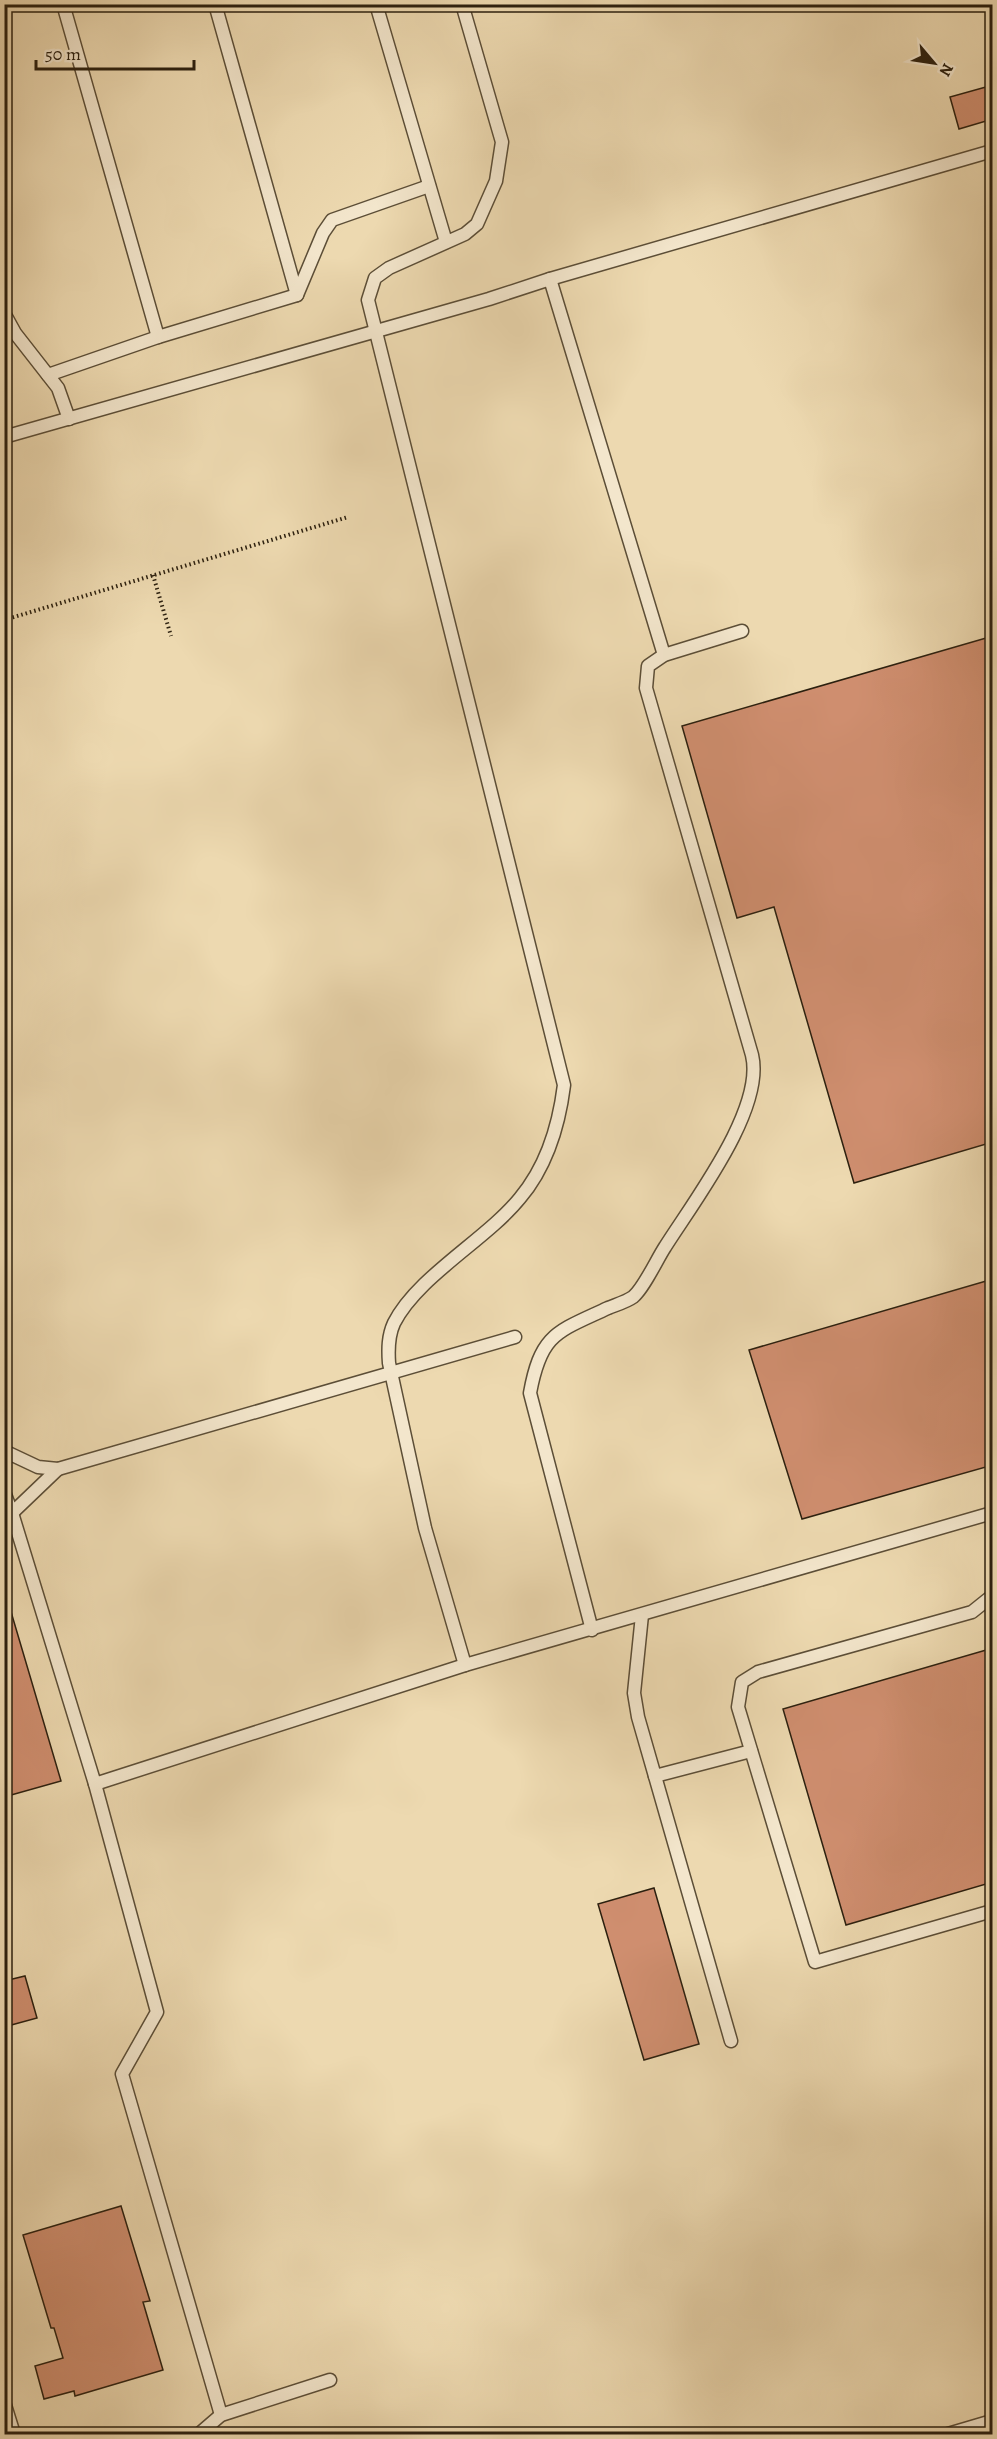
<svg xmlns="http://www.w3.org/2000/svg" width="997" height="2439" viewBox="0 0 997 2439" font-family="Alegreya,serif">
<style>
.building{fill:#cf8e6f;stroke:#2c200f;stroke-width:1.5}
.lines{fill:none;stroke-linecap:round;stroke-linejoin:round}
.service-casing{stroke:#5c4e37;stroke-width:15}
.path{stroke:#2c200f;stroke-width:4;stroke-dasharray:1.5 3;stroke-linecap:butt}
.service{stroke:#f3e6cc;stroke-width:12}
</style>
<rect width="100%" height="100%" fill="#edd9b0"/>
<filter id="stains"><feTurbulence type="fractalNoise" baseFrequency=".00333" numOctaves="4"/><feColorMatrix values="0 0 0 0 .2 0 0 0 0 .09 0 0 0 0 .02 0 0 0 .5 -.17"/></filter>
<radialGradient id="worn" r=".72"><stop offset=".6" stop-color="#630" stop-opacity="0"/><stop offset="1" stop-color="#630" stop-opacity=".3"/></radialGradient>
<g class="building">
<polygon points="993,85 993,119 959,129 950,97"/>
<polygon points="993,636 993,1142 854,1183 774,907 737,918 682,726"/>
<polygon points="993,1279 993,1465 802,1519 749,1350"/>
<polygon points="4,1605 9,1605 61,1781 4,1797"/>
<polygon points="993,1648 993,1882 846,1925 783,1709"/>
<polygon points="654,1888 699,2044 644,2060 598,1904"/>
<polygon points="25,1976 37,2018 4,2027 4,1981"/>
<polygon points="121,2206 150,2301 143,2302 163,2370 75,2396 74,2391 44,2399 35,2366 63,2358 54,2328 51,2328 23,2235"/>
</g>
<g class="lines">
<defs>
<g id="service">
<polyline points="63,4 158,337"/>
<polyline points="215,4 297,295"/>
<polyline points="376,4 446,242"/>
<path d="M462 4 502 142 496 181 477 224 465 234 389 268 375 278 368 300 564 1085C559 1125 547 1166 520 1198 486 1240 418 1276 394 1323 388 1336 388 1349 389 1363L425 1528 465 1665"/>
<polyline points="550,279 664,655"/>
<polyline points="4,313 15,333 58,388 69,419"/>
<polyline points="48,375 158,337 297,295 323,233 332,220 429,186"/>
<polyline points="4,437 489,299 550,279 992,151"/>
<polyline points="4,1451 38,1467 58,1469 515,1337"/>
<polyline points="4,1492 12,1513 58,1469"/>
<polyline points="4,1515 12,1513 95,1784 157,2012 122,2074 221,2415"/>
<polyline points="992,1596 972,1612 758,1672 742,1682 738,1707 815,1962 992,1911"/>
<polyline points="642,1615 634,1693 638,1717 731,2041"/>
<path d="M592 1630 530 1393C541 1333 557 1332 608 1308 615 1305 626 1302 633 1297 644 1288 657 1259 665 1247 694 1201 765 1109 752 1055L646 688 648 666 664 655 742 631"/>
<polyline points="655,1776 751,1751"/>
<polyline points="95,1784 465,1665 992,1513"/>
<polyline points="4,2402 14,2434"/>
<polyline points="199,2434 221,2415 330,2380"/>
<polyline points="948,2434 992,2421"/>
</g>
</defs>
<use href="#service" class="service-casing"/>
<g class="path">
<polyline points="153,575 171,636"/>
<polyline points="4,620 348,517"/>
</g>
<use href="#service" class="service"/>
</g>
<rect width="997" height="2439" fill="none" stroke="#edd9b0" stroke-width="24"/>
<rect x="6" y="6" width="985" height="2427" fill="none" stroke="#2c200f" stroke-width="3"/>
<rect x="12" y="12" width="973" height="2415" fill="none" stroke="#2c200f" stroke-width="1.5"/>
<g transform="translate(934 63) rotate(119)" stroke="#f3e6cc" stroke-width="4.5" paint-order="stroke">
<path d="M0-4.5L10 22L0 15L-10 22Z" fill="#2c200f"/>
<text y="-9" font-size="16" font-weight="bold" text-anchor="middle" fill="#2c200f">N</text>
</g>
<path d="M36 60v9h158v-9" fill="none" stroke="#2c200f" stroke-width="3"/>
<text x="45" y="60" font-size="18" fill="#2c200f" stroke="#f3e6cc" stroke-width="4.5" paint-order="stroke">50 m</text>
<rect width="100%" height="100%" filter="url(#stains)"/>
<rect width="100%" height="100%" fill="url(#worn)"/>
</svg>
